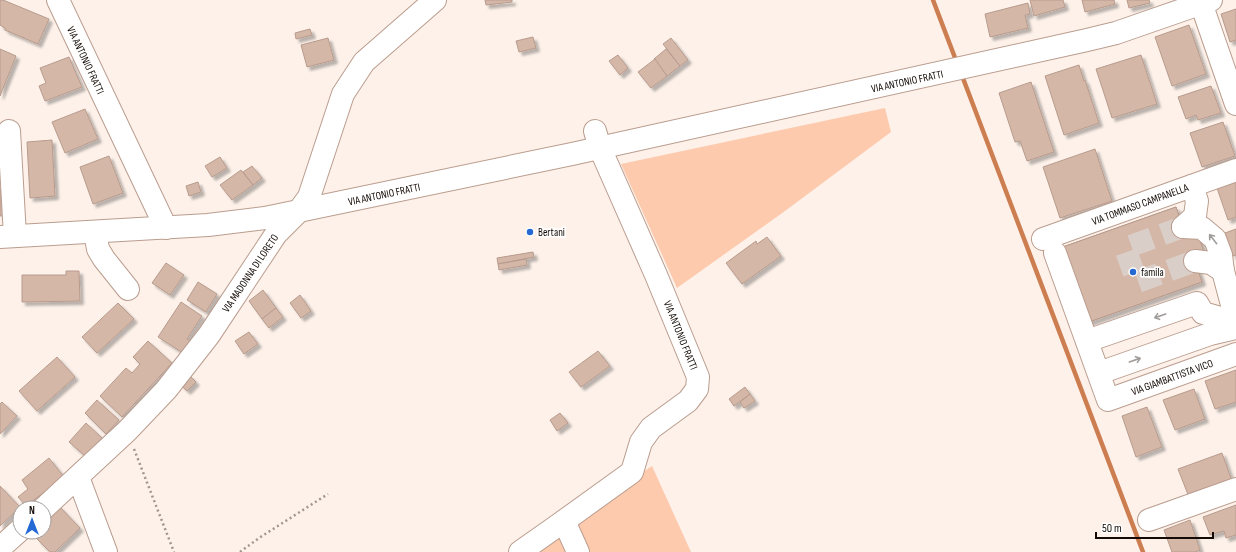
<svg xmlns="http://www.w3.org/2000/svg" width="1236" height="552" viewBox="0 0 1236 552" font-family="'Sofia Sans Condensed',sans-serif">
<style>
.green{fill:#fdcaae}
.lines{fill:none;stroke-linecap:round;stroke-linejoin:round}
.stream{stroke:#cd7e51;stroke-width:4.5}
.building{fill:#d5b7a8;stroke:#b79b8c;filter:url(#shadow)}
.minor-tunnel{stroke:#dacec8;stroke-width:22;stroke-dasharray:22 11;stroke-linecap:butt}
.minor-casing{stroke:#ba9d8e;stroke-width:24}
.path{stroke:#a0958f;stroke-width:2.5;stroke-dasharray:2 3;stroke-linecap:butt}
.minor{stroke:#fff;stroke-width:22}
.oneway{stroke:#a19d9b}
.poi-dot{fill:#2468d4;stroke:#fff;stroke-width:1.5}
.labels{text-anchor:middle;stroke-width:3.5;stroke-linejoin:round;paint-order:stroke}
.street-label{font-size:11px;fill:#130a05;stroke:#fff}
.poi-label{font-size:11px;fill:#130a05;stroke:#fff;text-anchor:start}
</style>
<defs>
<filter id="shadow"><feDropShadow dx="3.5" dy="3.5" stdDeviation="1" flood-color="#0004"/></filter>
</defs>
<rect width="100%" height="100%" fill="#fdf1ea"/>
<g class="green">
<polygon points="885,108 891,132 785,211 677,288 621,164"/>
<polygon points="652,466 691,552 583,552 575,533 582,512"/>
<polygon points="560,528 571,552 528,552"/>
</g>
<g class="lines">
<g class="stream">
<polyline points="933,0 957,63"/>
<polyline points="961,73 1143,552"/>
</g>
</g>
<g class="building">
<polygon points="0,0 3,0 49,19 38,44 5,30 5,28 0,25"/>
<polygon points="485,0 512,0 512,2 486,5"/>
<polygon points="1030,0 1063,0 1065,7 1034,16"/>
<polygon points="1082,0 1114,0 1115,4 1085,12"/>
<polygon points="1127,0 1149,0 1150,3 1129,8"/>
<polygon points="1028,3 1030,14 1025,15 1028,28 990,37 985,14"/>
<polygon points="1236,9 1236,40 1230,42 1221,14"/>
<polygon points="1189,25 1206,74 1172,86 1155,37"/>
<polygon points="310,29 312,35 296,39 295,33"/>
<polygon points="533,37 536,48 519,52 516,41"/>
<polygon points="328,38 334,60 307,67 301,45"/>
<polygon points="671,38 688,60 680,66 663,44"/>
<polygon points="0,49 16,56 0,96"/>
<polygon points="666,49 680,66 667,76 654,59"/>
<polygon points="618,55 628,68 620,75 609,61"/>
<polygon points="1141,55 1157,104 1112,118 1096,69"/>
<polygon points="69,57 82,87 45,101 39,86 46,83 40,68"/>
<polygon points="655,59 667,76 651,88 638,72"/>
<polygon points="1079,65 1084,81 1085,80 1099,123 1064,135 1045,76"/>
<polygon points="1031,82 1054,152 1027,161 1020,141 1015,142 999,93"/>
<polygon points="1211,86 1221,113 1198,120 1196,115 1186,119 1178,97"/>
<polygon points="85,109 98,139 65,153 52,122"/>
<polygon points="1223,122 1235,156 1202,167 1190,133"/>
<polygon points="52,140 55,196 30,198 27,142"/>
<polygon points="1095,149 1112,201 1060,218 1043,167"/>
<polygon points="109,156 123,193 93,204 80,167"/>
<polygon points="220,157 227,168 212,177 205,166"/>
<polygon points="252,166 262,178 253,185 243,172"/>
<polygon points="241,170 253,185 232,200 220,185"/>
<polygon points="198,182 201,192 189,196 186,186"/>
<polygon points="1236,182 1236,217 1228,220 1217,188"/>
<polygon points="0,189 9,189 11,215 0,216"/>
<polygon points="1176,207 1185,233 1196,229 1204,252 1193,255 1202,282 1086,323 1060,248"/>
<polygon points="1176,207 1185,233 1196,229 1204,252 1193,255 1202,282 1086,323 1060,248"/>
<polygon points="1236,229 1236,255 1233,256 1225,233"/>
<polygon points="767,237 781,256 742,284 726,263 756,241 757,244"/>
<polygon points="533,252 534,257 498,264 497,258"/>
<polygon points="526,259 527,265 499,270 498,264"/>
<polygon points="166,263 184,275 170,295 152,283"/>
<polygon points="66,271 79,271 80,301 22,302 22,275 66,275"/>
<polygon points="198,282 217,294 206,312 187,300"/>
<polygon points="263,290 276,308 262,319 249,301"/>
<polygon points="300,295 311,311 301,318 290,303"/>
<polygon points="181,302 202,316 187,339 190,341 183,353 158,337"/>
<polygon points="118,303 134,319 97,353 82,337"/>
<polygon points="276,308 283,317 269,328 262,319"/>
<polygon points="249,332 258,344 244,354 235,341"/>
<polygon points="148,341 172,363 122,417 100,396 126,368 132,373 140,364 133,357"/>
<polygon points="598,351 610,366 581,387 569,372"/>
<polygon points="57,357 75,377 37,411 19,391"/>
<polygon points="1236,370 1236,402 1215,409 1205,381"/>
<polygon points="189,375 196,382 187,391 180,384"/>
<polygon points="745,387 750,394 734,406 729,399"/>
<polygon points="1194,389 1205,419 1175,430 1163,400"/>
<polygon points="750,394 755,401 744,408 740,402"/>
<polygon points="97,400 119,420 106,434 85,413"/>
<polygon points="2,402 17,416 0,434 0,404"/>
<polygon points="1147,407 1162,447 1136,457 1122,416"/>
<polygon points="560,413 568,423 557,431 550,420"/>
<polygon points="86,423 102,438 85,456 69,442"/>
<polygon points="1222,453 1232,481 1189,497 1178,469"/>
<polygon points="49,458 64,477 26,506 18,497 28,489 22,480"/>
<polygon points="0,486 20,507 0,526"/>
<polygon points="1236,505 1236,535 1226,538 1224,531 1210,535 1203,517"/>
<polygon points="59,506 80,528 55,552 50,552 37,539 40,536 36,532 44,532 44,521"/>
<polygon points="1190,520 1200,550 1195,552 1172,552 1164,530"/>
</g>
<g class="lines">
<polyline class="minor-tunnel" points="1183,227 1125,248 1137,282 1195,261"/>
<defs>
<g id="minor">
<polyline points="58,0 166,228"/>
<polyline points="1200,0 1236,104"/>
<polyline points="9,131 15,236"/>
<polyline points="1183,227 1202,228 1215,239 1221,255 1223,271 1236,320"/>
<polyline points="1183,227 1195,216 1197,201 1192,186"/>
<polyline points="95,232 98,249 104,259 128,289"/>
<polyline points="0,237 208,225 265,218 572,154 1087,40 1116,33 1211,0"/>
<polyline points="1043,239 1236,170"/>
<polyline points="1055,253 1108,400 1236,354"/>
<polyline points="1195,261 1211,263 1223,271"/>
<polyline points="1087,341 1197,303 1203,313 1228,320 1236,327"/>
<polyline points="1099,373 1210,334 1236,328"/>
<polyline points="78,477 106,552"/>
<polyline points="44,508 127,431 166,390 209,335 276,234 298,212 309,197 343,94 364,62 435,0"/>
<polyline points="1149,520 1236,489"/>
<polyline points="0,548 20,530"/>
<polyline points="520,552 564,521"/>
<polyline points="578,552 564,521 632,472 641,442 651,428 688,401 697,389 698,377 656,275 600,148 595,131"/>
</g>
</defs>
<use href="#minor" class="minor-casing"/>
<g class="path">
<polyline points="134,449 174,552"/>
<polyline points="240,552 259,538 328,494"/>
</g>
<use href="#minor" class="minor"/>
</g>
<defs><path id="oneway-shaft" d="M-6 0H5M1.5-3L5.5 0L1.5 3" fill="none" stroke-width="1.6" stroke-linecap="round" stroke-linejoin="round"/></defs>
<g class="oneway">
<use href="#oneway-shaft" transform="translate(1213 239) rotate(-128)"/>
<use href="#oneway-shaft" transform="translate(1160 316) rotate(161)"/>
<use href="#oneway-shaft" transform="translate(1135 360) rotate(-19)"/>
</g>
<g class="poi-dot">
<circle cx="530" cy="232" r="4"/>
<circle cx="1133" cy="272" r="4"/>
</g>
<g class="labels">
<g class="street-label">
<text transform="translate(86 60) rotate(65)" y="4">VIA ANTONIO FRATTI</text>
<text transform="translate(907 81) rotate(-12)" y="4">VIA ANTONIO FRATTI</text>
<text transform="translate(384 194) rotate(-12)" y="4">VIA ANTONIO FRATTI</text>
<text transform="translate(1140 204) rotate(-20)" y="4">VIA TOMMASO CAMPANELLA</text>
<text transform="translate(250 273) rotate(-56)" y="4">VIA MADONNA DI LORETO</text>
<text transform="translate(681 335) rotate(68)" y="4">VIA ANTONIO FRATTI</text>
<text transform="translate(1172 377) rotate(-20)" y="4">VIA GIAMBATTISTA VICO</text>
</g>
<g class="poi-label">
<text x="538" y="236">Bertani</text>
<text x="1141" y="276">famila</text>
</g>
</g>
<g transform="translate(32 520)"><circle r="19" fill="#ffffff" stroke="#a19d9b"/>
<path d="M0-3L7 15L0 10L-7 15Z" fill="#2468d4"/>
<text y="-6" font-size="11" font-weight="bold" text-anchor="middle" fill="#130a05">N</text>
</g>
<path d="M1096 532v6h117v-6" fill="none" stroke="#130a05" stroke-width="2"/>
<text x="1102" y="532" font-size="12" fill="#130a05" stroke="#ffffff" stroke-width="3" paint-order="stroke">50 m</text>
</svg>
